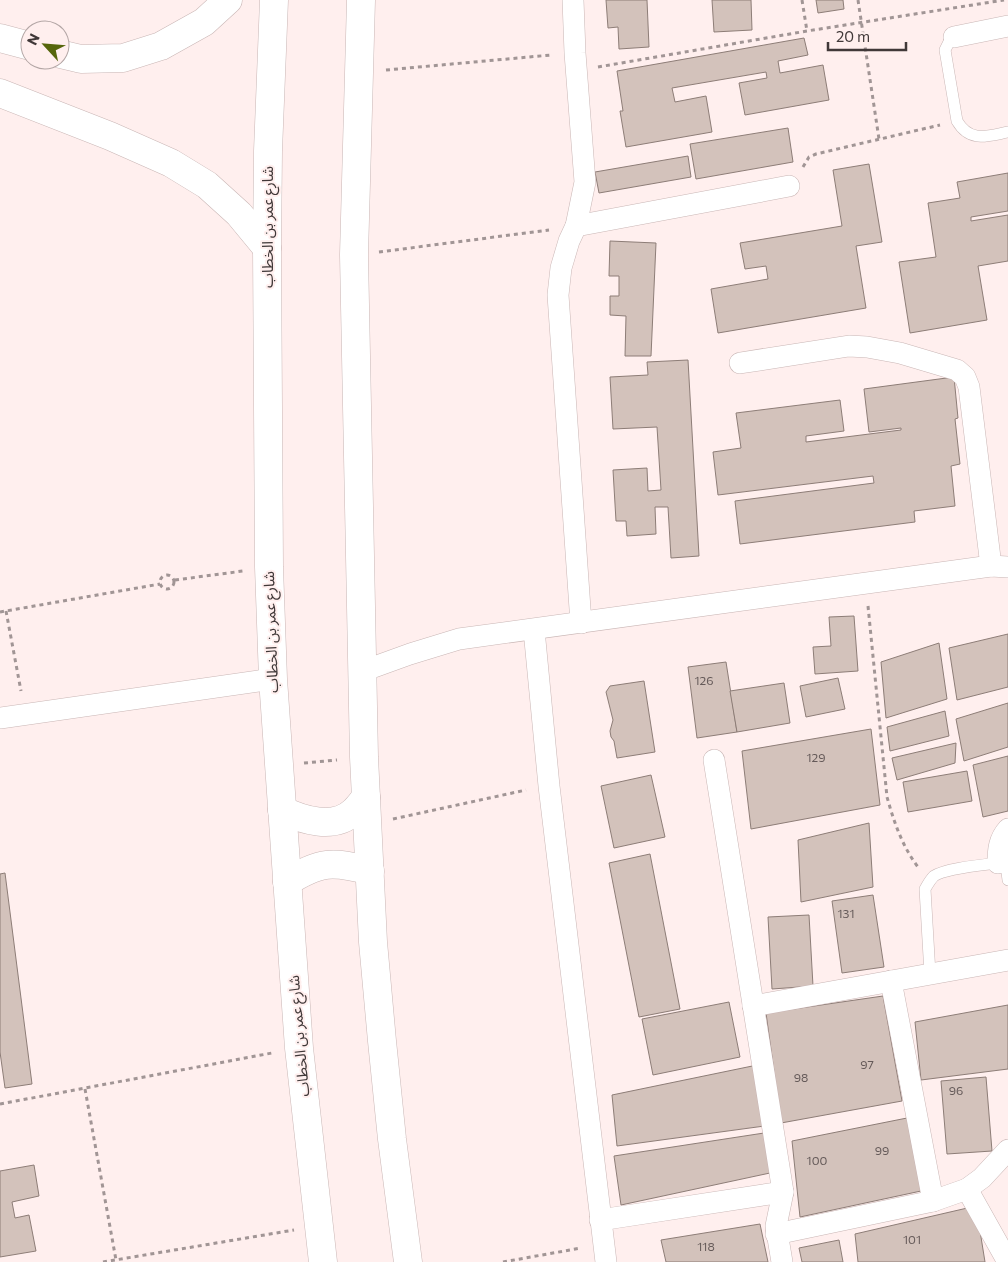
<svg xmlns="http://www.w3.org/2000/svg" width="1008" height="1262" viewBox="0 0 1008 1262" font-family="Commissioner,'Noto Sans Arabic',sans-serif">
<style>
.building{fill:#d3c2bb;stroke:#8d7d77}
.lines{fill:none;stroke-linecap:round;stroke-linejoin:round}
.service-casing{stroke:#c9b6b5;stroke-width:12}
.minor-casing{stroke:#c9b6b5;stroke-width:22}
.tertiary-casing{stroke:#c9b6b5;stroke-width:29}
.path{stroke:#a19595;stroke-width:3;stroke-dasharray:4 4;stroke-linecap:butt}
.service{stroke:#fff;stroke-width:11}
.minor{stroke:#fff;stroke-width:21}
.tertiary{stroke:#fff;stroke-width:28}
.labels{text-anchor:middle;stroke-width:4;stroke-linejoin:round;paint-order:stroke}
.number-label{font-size:12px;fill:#655a59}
.street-label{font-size:15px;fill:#403838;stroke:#ffefee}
</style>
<rect width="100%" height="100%" fill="#ffefee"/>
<g class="building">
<polygon points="606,0 647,0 649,47 619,49 618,27 608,28"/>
<polygon points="712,0 751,0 752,30 714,32"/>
<polygon points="816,0 843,0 844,9 818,13"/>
<polygon points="804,38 808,55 778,61 780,73 823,65 829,100 745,115 739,83 767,78 766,72 672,88 675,102 706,96 712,132 626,147 620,111 623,111 617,71"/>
<polygon points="788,128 793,162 696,179 690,144"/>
<polygon points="688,156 691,177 599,193 595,172"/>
<polygon points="869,164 882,242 856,246 866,308 718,333 711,289 768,279 766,266 745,269 740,243 842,226 833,170"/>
<polygon points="1008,173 1008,211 971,217 971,221 1008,215 1008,261 978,266 987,320 910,333 899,262 936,257 928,203 960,198 957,182"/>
<polygon points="610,241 656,243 651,356 625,356 626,316 610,315 610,296 619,296 619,276 609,276"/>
<polygon points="688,360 699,556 671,558 668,507 655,507 656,534 627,536 626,521 616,521 613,470 647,468 648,491 661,490 657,427 613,429 610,377 648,375 647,362"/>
<polygon points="954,377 958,418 955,419 960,464 951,466 955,506 914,511 915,522 740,544 735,501 874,483 873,476 718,495 713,452 741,448 736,413 840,400 844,431 806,436 806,442 901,430 901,428 869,432 864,389"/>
<polygon points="854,616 858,671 815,674 813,647 831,646 829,617"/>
<polygon points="1008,634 1008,687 957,700 949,648"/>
<polygon points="939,643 947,699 886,718 881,662"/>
<polygon points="726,662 737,732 697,738 688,667"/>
<polygon points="838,678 845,709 806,717 800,686"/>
<polygon points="644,681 655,752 617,758 614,741 611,737 610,731 613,720 606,692 610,686"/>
<polygon points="784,683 790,723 737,732 730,691"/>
<polygon points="1008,703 1008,747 964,761 956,719"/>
<polygon points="945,711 949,736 890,751 887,727"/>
<polygon points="871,729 880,805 751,829 742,751"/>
<polygon points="956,743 955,763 897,780 892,758"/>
<polygon points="1008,756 1008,811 983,817 973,765"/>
<polygon points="967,771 972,801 908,812 903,782"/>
<polygon points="651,775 665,837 614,848 601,786"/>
<polygon points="869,823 873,887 801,902 798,840"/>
<polygon points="650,854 680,1009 639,1017 609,863"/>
<polygon points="5,873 32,1084 5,1088 0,1052 0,874"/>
<polygon points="873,895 884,967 842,973 832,901"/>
<polygon points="809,915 813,986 772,989 768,917"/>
<polygon points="883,996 902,1101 781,1123 766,1013"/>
<polygon points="729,1002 740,1057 653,1075 642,1019"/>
<polygon points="1008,1005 1008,1069 921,1080 915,1022"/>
<polygon points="762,1064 772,1125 617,1146 612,1095"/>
<polygon points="986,1077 992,1151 947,1154 941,1081"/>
<polygon points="907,1118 921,1191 800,1217 792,1141"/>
<polygon points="764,1133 770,1173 621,1205 614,1156"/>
<polygon points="34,1165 39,1196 12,1202 15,1218 29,1215 36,1251 0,1257 0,1171"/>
<polygon points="976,1206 985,1262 858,1262 855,1234"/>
<polygon points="760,1224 768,1262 666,1262 661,1240"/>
<polygon points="839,1240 843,1262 802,1262 799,1248"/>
</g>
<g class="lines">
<defs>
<g id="service">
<path d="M954 37 949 42 945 50 957 121C970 143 987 136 1008 132"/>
<path d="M930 974 925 889C928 884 930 880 934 876 946 868 983 865 998 863 1007 865 1007 872 1008 880"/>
</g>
<g id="minor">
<polyline points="573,0 575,53 585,182 576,226 569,241 561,268 558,295 581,623"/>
<polyline points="954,37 1008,26"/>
<polyline points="576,226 789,186"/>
<polyline points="740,363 849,346 867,347 900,353 957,370 965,377 969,387 991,566"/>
<polyline points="534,630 549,786 606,1262"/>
<polyline points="363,671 410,654 459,639 991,566 1008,567"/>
<polyline points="0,718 273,679"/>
<polyline points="714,760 783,1192 776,1226 782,1262"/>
<path d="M998 863C998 850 999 839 1008 829"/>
<polyline points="891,981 933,1201"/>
<polyline points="753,1006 1008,960"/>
<polyline points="967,1189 1008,1262"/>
<polyline points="600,1220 783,1192"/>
<polyline points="776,1234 933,1201 967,1189 982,1178 1008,1150"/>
</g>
<g id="tertiary">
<polyline points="274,0 268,151 267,248 269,567 273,679 299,1048 323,1262"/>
<polyline points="361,0 354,255 364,757 373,942 382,1041 392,1139 408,1262"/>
<polyline points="0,38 30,46"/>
<polyline points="60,54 81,59 123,58 161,46 204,22 228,0"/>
<polyline points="0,93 110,136 171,163 207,185 239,214 267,248"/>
<path d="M282 810C302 820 334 830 353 812 358 808 362 802 366 797"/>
<path d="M287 882C320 861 333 861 370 871"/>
</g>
</defs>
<use href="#service" class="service-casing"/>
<use href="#minor" class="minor-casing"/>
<use href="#tertiary" class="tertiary-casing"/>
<g class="path">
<polyline points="802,0 807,31"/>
<polyline points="858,0 879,139"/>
<polyline points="598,67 807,31 1004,0"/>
<polyline points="386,70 551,55"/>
<polyline points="803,167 809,157 816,154 940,125"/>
<polyline points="379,252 549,230"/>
<circle cx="167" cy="582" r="7"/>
<polyline points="175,580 243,571"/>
<path d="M868 606 887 797C894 822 902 846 918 867"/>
<polyline points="6,611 21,691"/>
<polyline points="0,612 160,584"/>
<polyline points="304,763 337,760"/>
<polyline points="393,819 526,790"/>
<polyline points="85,1089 116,1260"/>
<polyline points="0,1104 272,1053"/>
<polyline points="103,1262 294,1230"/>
<polyline points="503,1262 581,1248"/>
</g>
<use href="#service" class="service"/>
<use href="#minor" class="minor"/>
<use href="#tertiary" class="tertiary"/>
</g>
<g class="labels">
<g class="number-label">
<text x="704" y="685">126</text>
<text x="816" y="762">129</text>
<text x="846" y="918">131</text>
<text x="867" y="1069">97</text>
<text x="801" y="1082">98</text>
<text x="956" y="1095">96</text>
<text x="882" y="1155">99</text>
<text x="817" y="1165">100</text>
<text x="912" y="1244">101</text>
<text x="706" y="1251">118</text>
</g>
<g class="street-label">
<text transform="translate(268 227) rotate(-90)" y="5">شارع عمر بن الخطاب</text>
<text transform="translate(271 632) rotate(-92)" y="5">شارع عمر بن الخطاب</text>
<text transform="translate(299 1036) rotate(-95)" y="5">شارع عمر بن الخطاب</text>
</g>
</g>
<g transform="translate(45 45) rotate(296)"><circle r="24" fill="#ffefee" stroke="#b3a6a5"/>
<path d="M0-4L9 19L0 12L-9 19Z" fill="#56660c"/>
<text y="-8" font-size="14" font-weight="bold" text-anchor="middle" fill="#403838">N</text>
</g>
<path d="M828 42v8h78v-8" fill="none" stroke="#403838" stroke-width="2.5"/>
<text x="836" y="42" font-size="15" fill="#403838" stroke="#ffefee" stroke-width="4" paint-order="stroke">20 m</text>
</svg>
